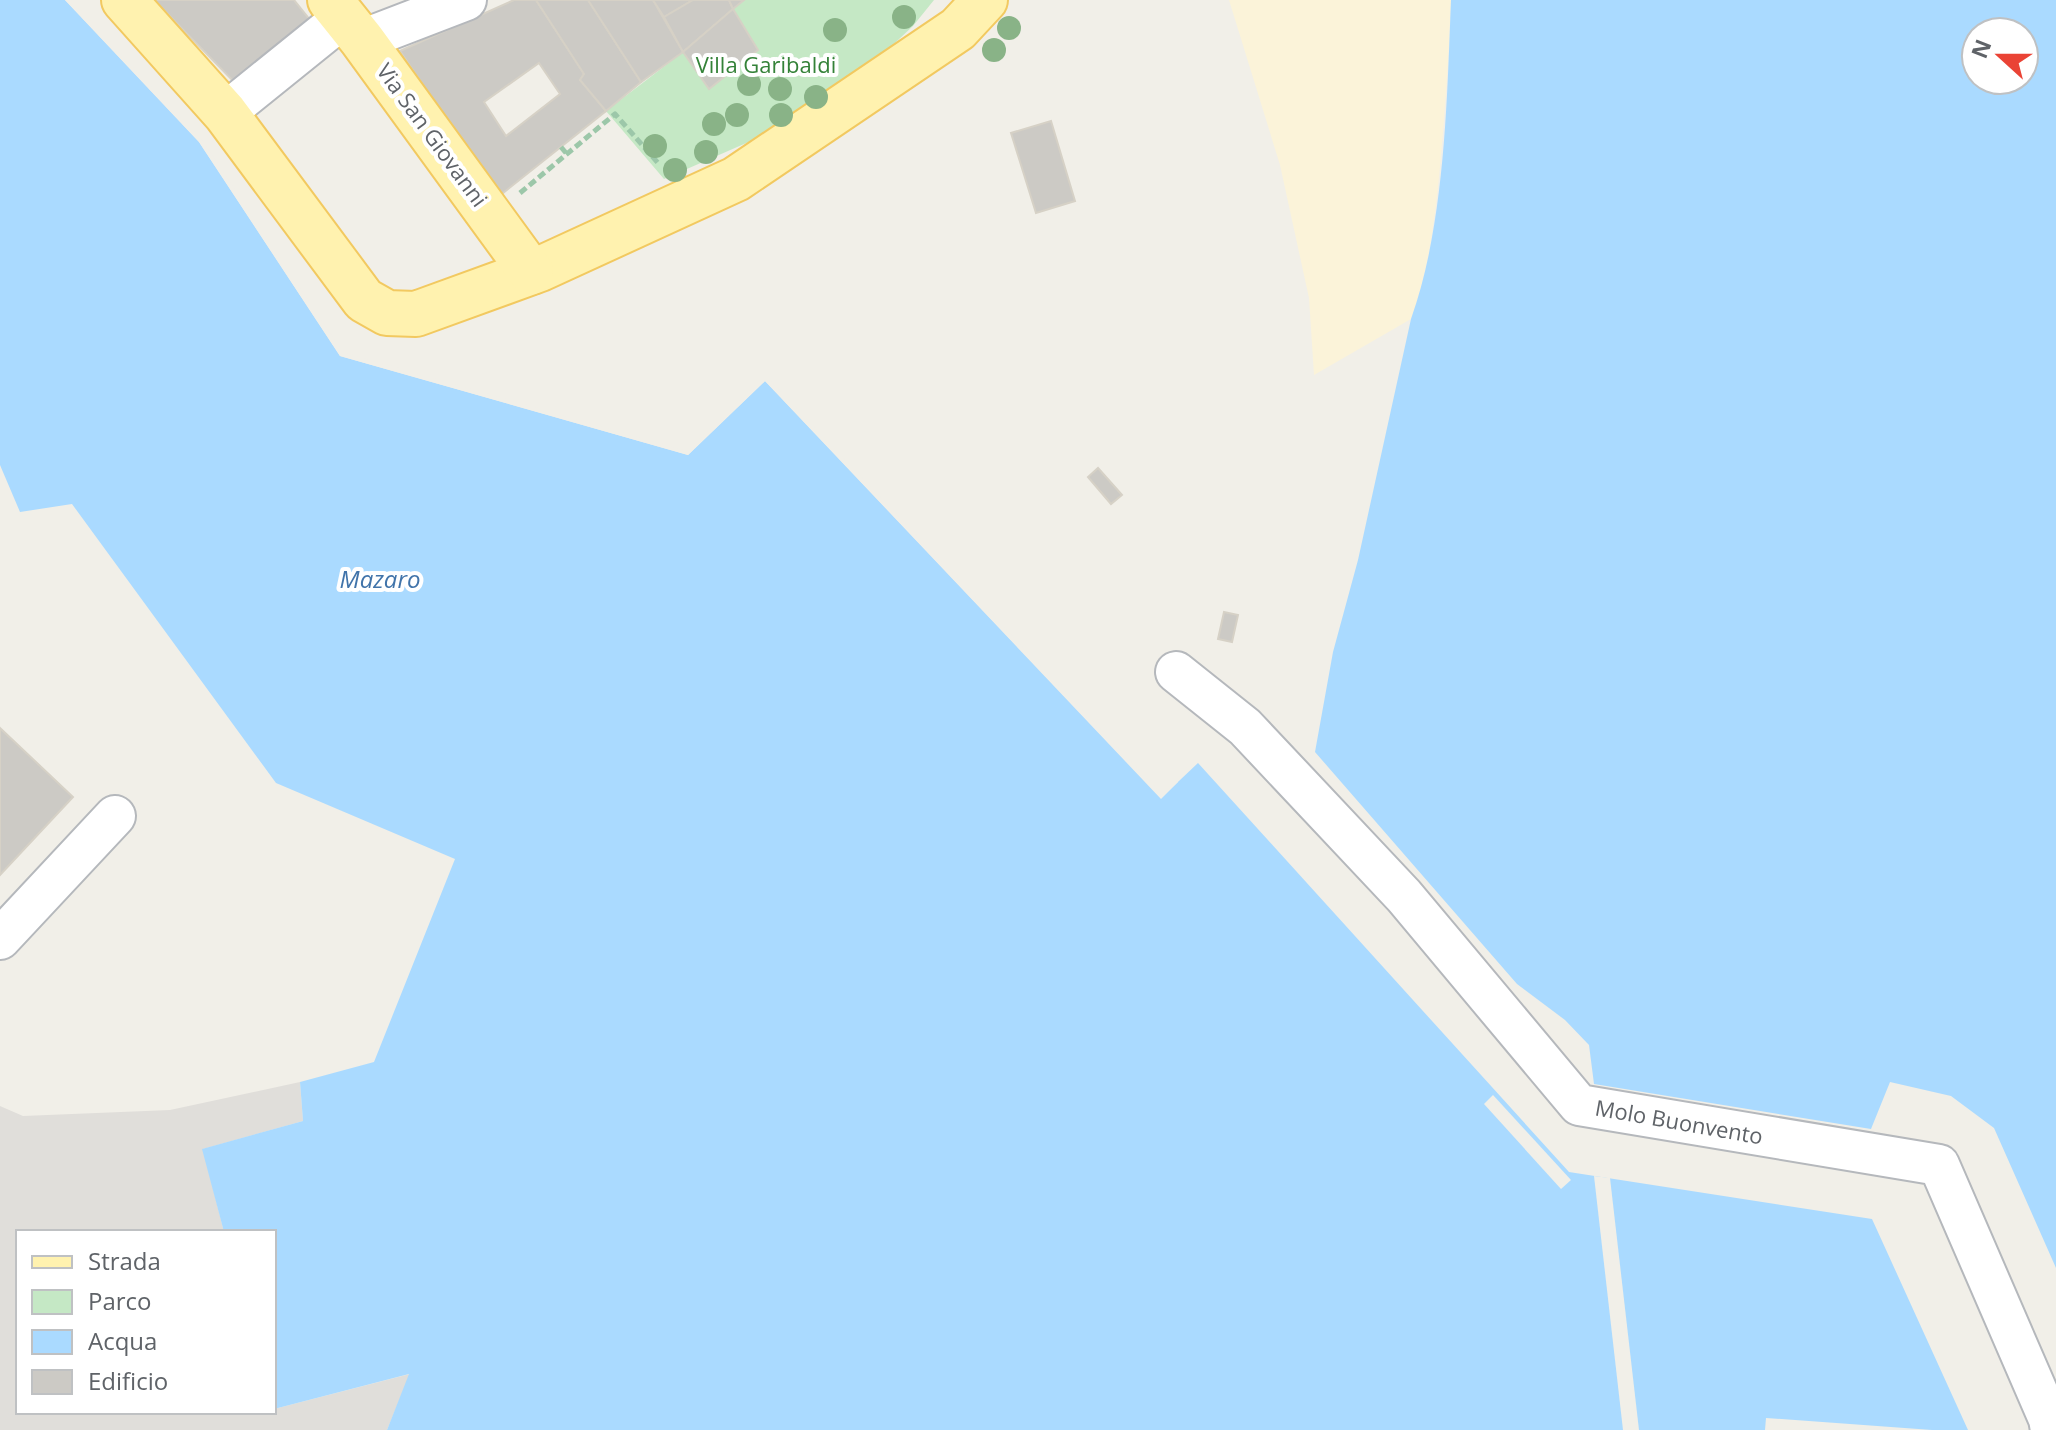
<svg xmlns="http://www.w3.org/2000/svg" width="2056" height="1430" viewBox="0 0 2056 1430" font-family="'Open Sans',sans-serif">
<style>
.industrial{fill:#e0deda}
.green{fill:#c5e8c5}
.sand{fill:#fbf3d9}
.water{fill:#aadaff;fill-rule:evenodd}
.pier{fill:#f1efe8}
.building{fill:#cccac5;stroke:#d6d1c6;stroke-width:2;fill-rule:evenodd}
.lines{fill:none;stroke-linecap:round;stroke-linejoin:round}
.minor-casing{stroke:#b5b8bc;stroke-width:44}
.major-casing{stroke:#f2c960;stroke-width:48}
.path{stroke:#9cc7a9;stroke-width:5;stroke-dasharray:8 4;stroke-linecap:butt}
.minor{stroke:#fff;stroke-width:40}
.major{stroke:#fff2af;stroke-width:44}
.tree{fill:#89b387}
.labels{text-anchor:middle;stroke-width:8;stroke-linejoin:round;paint-order:stroke}
.park-label{font-size:22px;fill:#348238;stroke:#fff}
.street-label{font-size:22px;fill:#5f6368;stroke:#fff}
.water-label{font-size:24px;font-style:italic;fill:#4174aa;stroke:#fff}
</style>
<rect width="100%" height="100%" fill="#f1efe8"/>
<polygon class="industrial" points="300,1082 303,1121 203,1149 224,1232 18,1232 18,1412 274,1412 274,1409 410,1374 387,1430 0,1430 0,1106 23,1116 170,1110"/>
<polygon class="green" points="744,0 934,0 913,26 866,70 799,120 664,179 606,111 683,52"/>
<path class="sand" d="M1229 0H1451C1449 56 1445 111 1440 167 1435 219 1429 269 1411 319L1314 375 1309 298 1280 165Z"/>
<g class="water">
<polygon points="0,0 65,0 199,142 340,356 688,455 765,381 1161,798 1198,763 1569,1172 1872,1219 1968,1430 387,1430 409,1374 274,1409 274,1232 224,1232 202,1149 303,1121 300,1082 374,1062 455,859 276,783 72,504 20,512 0,465"/>
<path d="M1451 0H2056V1268L1994 1128 1951 1096 1890 1082 1871 1129 1594 1084 1589 1045 1565 1020 1517 984 1315 752 1333 652 1358 560 1411 319C1445 224 1447 101 1451 0ZM2024 32V80H1976V32Z"/>
</g>
<g class="pier">
<polygon points="65,0 71,0 202,140 343,352 687,451 762,378 767,377 1161,793 1175,780 1178,782 1161,799 765,381 688,455 340,356 199,142"/>
<polygon points="1493,1095 1571,1180 1561,1189 1484,1104"/>
<polygon points="1594,1176 1610,1178 1639,1430 1623,1430"/>
<polygon points="1766,1418 1932,1430 1765,1430"/>
</g>
<g class="building">
<polygon points="154,0 294,0 315,26 239,87"/>
<path d="M514 0H536L584 74 580 80 606 111 498 197 400 51ZM539 63 560 94 506 136 484 102Z"/>
<polygon points="536,0 588,0 641,82 606,111 580,80 584,74"/>
<polygon points="588,0 653,0 683,52 641,82"/>
<polygon points="653,0 693,0 664,17"/>
<polygon points="693,0 729,0 733,9 683,52 664,17"/>
<polygon points="729,0 744,0 733,9"/>
<polygon points="733,9 758,50 709,89 683,52"/>
<polygon points="1051,121 1075,201 1036,213 1011,133"/>
<polygon points="1098,468 1122,495 1111,504 1088,477"/>
<polygon points="1224,612 1238,615 1232,642 1218,639"/>
<polygon points="0,728 73,797 0,875"/>
</g>
<g class="lines">
<defs>
<g id="minor">
<polyline points="362,40 466,0"/>
<polyline points="225,113 344,17"/>
<polyline points="1176,672 1245,727 1404,896 1579,1105 1939,1165 2049,1419 2051,1430"/>
<polyline points="0,939 115,816"/>
</g>
<g id="major">
<polyline points="124,0 225,113 364,300 387,313 416,314 540,269 736,179 958,29 985,0"/>
<polyline points="330,0 362,40 531,272"/>
</g>
</defs>
<use href="#minor" class="minor-casing"/>
<use href="#major" class="major-casing"/>
<g class="path">
<polyline points="561,147 566,153"/>
<polyline points="520,193 615,114 658,163"/>
</g>
<use href="#minor" class="minor"/>
<use href="#major" class="major"/>
</g>
<g class="tree">
<circle cx="904" cy="17" r="12"/>
<circle cx="1009" cy="28" r="12"/>
<circle cx="835" cy="30" r="12"/>
<circle cx="994" cy="50" r="12"/>
<circle cx="749" cy="84" r="12"/>
<circle cx="780" cy="89" r="12"/>
<circle cx="816" cy="97" r="12"/>
<circle cx="737" cy="115" r="12"/>
<circle cx="781" cy="115" r="12"/>
<circle cx="714" cy="124" r="12"/>
<circle cx="655" cy="146" r="12"/>
<circle cx="706" cy="152" r="12"/>
<circle cx="675" cy="170" r="12"/>
</g>
<g class="labels">
<g class="park-label">
<text x="766" y="73">Villa Garibaldi</text>
</g>
<g class="street-label">
<text transform="translate(432 135) rotate(54)" y="8">Via San Giovanni</text>
<text transform="translate(1679 1122) rotate(10)" y="8">Molo Buonvento</text>
</g>
<g class="water-label">
<text x="380" y="588">Mazaro</text>
</g>
</g>
<rect x="16" y="1230" width="260" height="184" fill="#ffffff" stroke="#bfc1c3" stroke-width="2"/>
<rect x="32" y="1256" width="40" height="12" fill="#fff2af" stroke="#bfc1c3" stroke-width="2"/>
<text x="88" y="1270" font-size="24" fill="#5f6368">Strada</text>
<rect x="32" y="1290" width="40" height="24" fill="#c5e8c5" stroke="#bfc1c3" stroke-width="2"/>
<text x="88" y="1310" font-size="24" fill="#5f6368">Parco</text>
<rect x="32" y="1330" width="40" height="24" fill="#aadaff" stroke="#bfc1c3" stroke-width="2"/>
<text x="88" y="1350" font-size="24" fill="#5f6368">Acqua</text>
<rect x="32" y="1370" width="40" height="24" fill="#cccac5" stroke="#bfc1c3" stroke-width="2"/>
<text x="88" y="1390" font-size="24" fill="#5f6368">Edificio</text>
<g transform="translate(2000 56) rotate(291)"><circle r="38" fill="#ffffff" stroke="#bfc1c3" stroke-width="2"/>
<path d="M0-6L14 30L0 20L-14 30Z" fill="#ea4335"/>
<text y="-12" font-size="22" font-weight="bold" text-anchor="middle" fill="#5f6368">N</text>
</g>
</svg>
